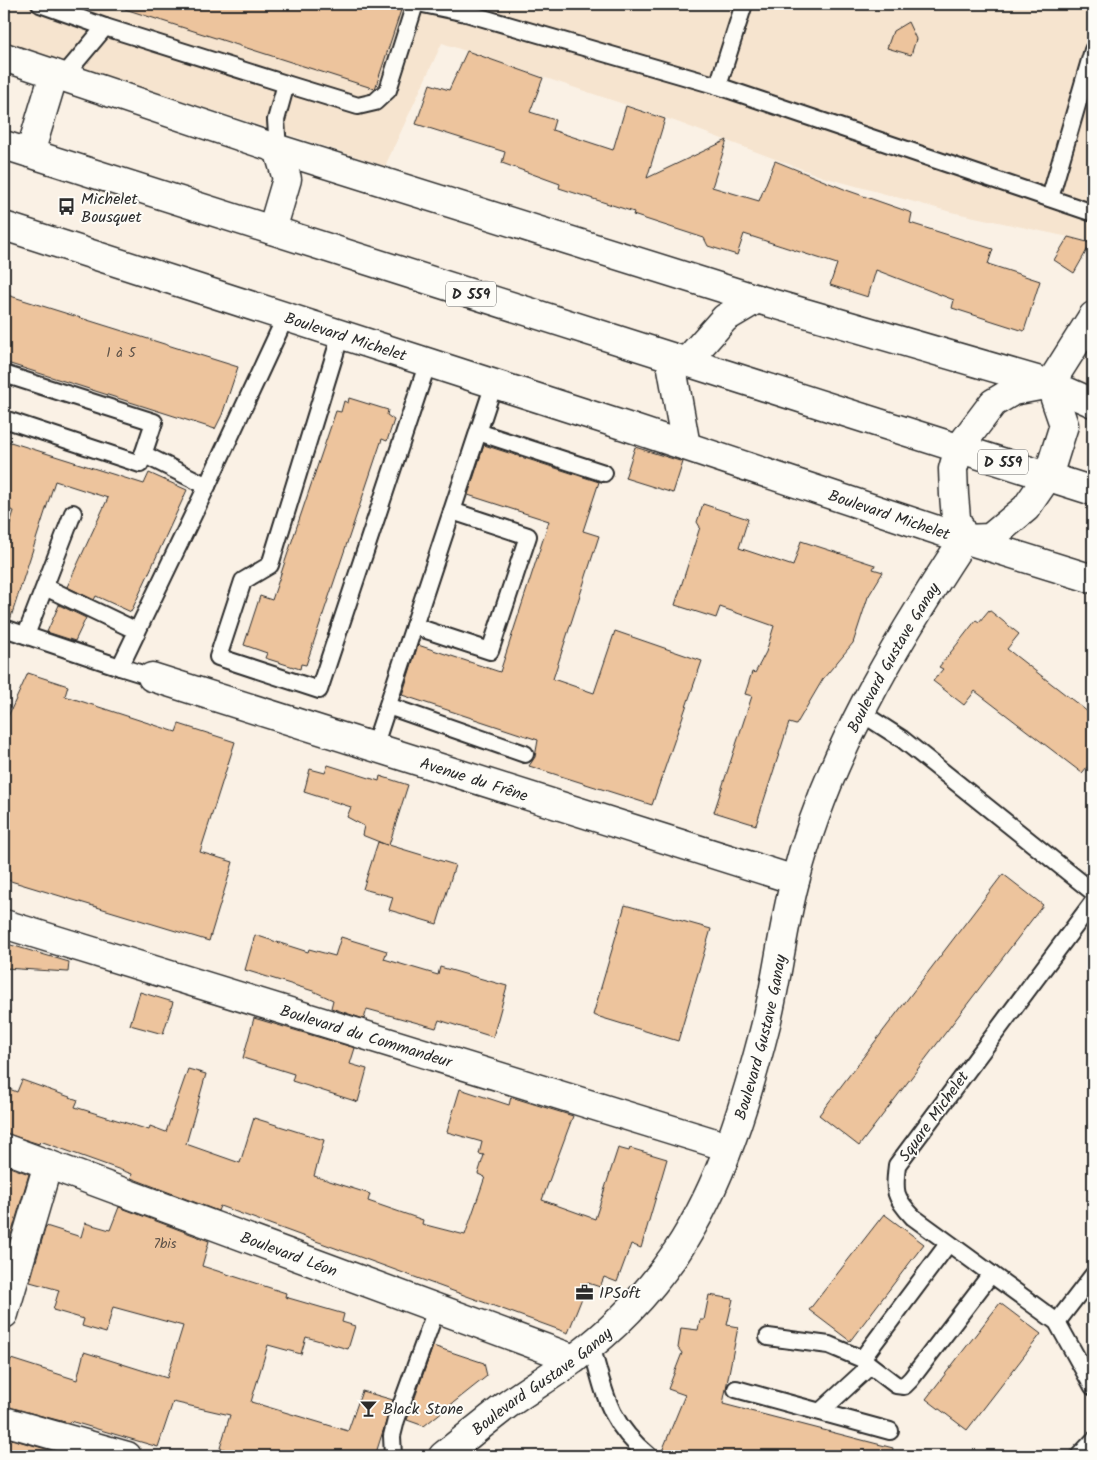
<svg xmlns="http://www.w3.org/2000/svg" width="1097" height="1460" viewBox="0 0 1097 1460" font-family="Kalam,sans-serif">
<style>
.built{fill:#f6e4cf}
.building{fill:#edc49d;stroke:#2b2b2b}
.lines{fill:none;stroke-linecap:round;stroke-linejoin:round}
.lane-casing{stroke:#2b2b2b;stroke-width:20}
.street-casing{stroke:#2b2b2b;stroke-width:31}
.secondary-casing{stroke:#2b2b2b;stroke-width:31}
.primary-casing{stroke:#2b2b2b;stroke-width:31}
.lane{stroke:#fdfcf7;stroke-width:16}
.street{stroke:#fdfcf7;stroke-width:28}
.secondary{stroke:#fdfcf7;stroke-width:28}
.primary{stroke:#fdfcf7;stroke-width:28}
.labels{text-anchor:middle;stroke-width:4;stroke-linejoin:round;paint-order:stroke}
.number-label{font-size:14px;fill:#5c5148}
.shield{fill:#fdfcf7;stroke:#6a6a68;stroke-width:1}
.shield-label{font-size:15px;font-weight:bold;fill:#2b2b2b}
.poi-label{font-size:16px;fill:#2b2b2b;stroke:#fdfcf7;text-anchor:start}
.street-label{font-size:16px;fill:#2b2b2b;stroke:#fdfcf7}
</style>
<rect width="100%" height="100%" fill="#faf1e5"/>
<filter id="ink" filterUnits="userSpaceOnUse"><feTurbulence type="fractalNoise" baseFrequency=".02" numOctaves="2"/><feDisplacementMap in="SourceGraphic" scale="10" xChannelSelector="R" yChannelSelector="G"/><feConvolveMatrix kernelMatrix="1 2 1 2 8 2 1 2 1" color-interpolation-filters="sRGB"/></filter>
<g filter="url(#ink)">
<polygon class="built" points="4,4 1093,4 1093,239 1092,242 951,212 823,177 677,122 442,43 385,166 4,43"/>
<g class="building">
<polygon points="126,4 403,4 375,89 125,9"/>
<polygon points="908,22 916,39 911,55 887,48 893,31"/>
<polygon points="467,51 543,78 530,112 555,120 552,130 613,150 626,106 665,119 647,178 727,140 712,187 759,201 775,161 849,191 912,213 910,223 993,249 988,264 1040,281 1024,331 952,308 954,300 876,270 868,297 830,285 837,264 744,234 737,255 708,246 704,238 633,215 634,212 559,188 560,184 502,163 505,152 416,124 430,84 449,90"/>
<polygon points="1068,237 1091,243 1074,273 1054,260"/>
<polygon points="4,294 238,367 222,415 215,429 4,362"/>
<polygon points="349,398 388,410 387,415 394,420 387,441 382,439 306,665 301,664 300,669 265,658 267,653 244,645 260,596 272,600 336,411 341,412 344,401 348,403"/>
<polygon points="4,440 144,484 149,473 187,490 131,612 96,596 94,600 67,587 108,498 55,481 10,620 4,618 4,543 14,511 4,508"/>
<polygon points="484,445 599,482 583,531 599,536 553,679 594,693 615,631 702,661 652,805 529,766 535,757 538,740 402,695 418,645 500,672 549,521 468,495"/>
<polygon points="635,447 683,462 673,493 625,478"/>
<polygon points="703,504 748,519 739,548 793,566 801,541 875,565 873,569 883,572 868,597 853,643 823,679 796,725 789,723 756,825 714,812 752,696 745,694 752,672 755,673 766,652 774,626 720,607 716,618 675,605 700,527 697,522"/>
<polygon points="59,605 86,618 75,641 47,632"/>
<polygon points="989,610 1019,634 1007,649 1093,716 1093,760 1082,773 975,691 964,705 933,681 943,669 939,667 962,638 976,620 979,622"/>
<polygon points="28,673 68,686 65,696 176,732 179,724 235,742 200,852 233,862 209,941 4,879 4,725"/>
<polygon points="328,765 379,781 380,776 408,785 389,845 455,865 437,924 389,910 393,897 363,889 378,842 387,845 362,835 364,826 347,817 351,807 304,792 310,769 325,773"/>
<polygon points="1003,874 1043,905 859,1146 819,1115"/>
<polygon points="625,905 711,929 678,1041 593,1015"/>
<polygon points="255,935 308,952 309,949 335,956 341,937 387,951 384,959 438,975 440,967 507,986 493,1037 439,1020 436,1028 367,1009 364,1019 331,1008 333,1000 313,991 245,970"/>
<polygon points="4,943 69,962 68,972 4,968"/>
<polygon points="140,992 173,1002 163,1034 130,1025"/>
<polygon points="254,1018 355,1048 350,1064 367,1069 358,1102 292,1081 294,1074 243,1058"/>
<polygon points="188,1069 206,1074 186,1144 240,1163 254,1118 324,1140 314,1176 370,1194 368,1201 423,1220 422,1224 465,1235 485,1177 478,1174 484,1155 479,1154 482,1142 447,1132 460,1089 509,1105 511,1097 573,1116 542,1200 595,1219 618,1148 629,1151 630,1148 667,1159 641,1248 631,1244 617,1282 604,1277 600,1287 588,1283 568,1333 220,1206 218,1211 131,1178 132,1174 40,1141 39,1144 4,1133 4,1087 17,1092 22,1080 78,1100 75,1107 149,1130 150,1126 166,1132"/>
<polygon points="4,1165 29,1174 4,1259"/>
<polygon points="119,1207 209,1241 202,1266 286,1293 285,1297 344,1314 342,1322 355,1326 348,1349 306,1337 301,1354 268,1345 251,1402 348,1431 362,1391 393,1400 375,1456 248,1456 220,1448 230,1415 173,1402 158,1447 70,1421 69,1423 4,1406 4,1380 11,1359 77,1380 84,1352 167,1378 183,1326 113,1307 106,1333 82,1326 84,1319 53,1310 59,1290 30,1282 46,1226 81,1237 85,1223 110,1230"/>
<polygon points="884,1214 924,1244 850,1341 809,1310"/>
<polygon points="709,1295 733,1299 727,1325 738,1327 723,1404 893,1448 892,1456 660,1456 685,1395 668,1389 682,1353 678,1348 681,1328 698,1330 700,1320 704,1320"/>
<polygon points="1000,1303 1041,1334 967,1430 926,1399"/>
<polygon points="433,1346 484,1363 487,1376 424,1426 407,1420"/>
<polygon points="4,1437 60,1453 59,1456 4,1456"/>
</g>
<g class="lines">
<defs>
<g id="lane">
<polyline points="40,4 105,27"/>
<polyline points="423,4 466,13"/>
<polyline points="469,4 466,13 718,86 1093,213"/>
<polyline points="63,77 105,27 286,84 276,120 278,149"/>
<polyline points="286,84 358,106 375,102 388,90 415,4"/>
<polyline points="718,86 744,4"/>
<polyline points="1050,198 1093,50"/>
<polyline points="341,334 270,565 243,581 218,657 319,690 428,362"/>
<polyline points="4,374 154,422 140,464 4,419"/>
<polyline points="478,432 604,473"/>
<polyline points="143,454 207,486 286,316"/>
<polyline points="45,587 137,631"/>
<polyline points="414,626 490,651 528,536 452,511"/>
<polyline points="4,628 120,667"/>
<polyline points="26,635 73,513"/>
<polyline points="152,677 120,667 207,486"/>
<polyline points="388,706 525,754"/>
<polyline points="860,712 902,739 1093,892"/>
<polyline points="374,747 494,384"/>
<path d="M1093 902 897 1165C894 1192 894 1197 913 1217L1057 1322 1093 1387"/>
<polyline points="948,1244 862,1359 896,1385 904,1386 911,1379 991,1274"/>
<polyline points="1057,1322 1093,1275"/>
<polyline points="768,1337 829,1345 862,1359"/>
<path d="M591 1345C605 1394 607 1421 649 1456"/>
<polyline points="736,1389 890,1431"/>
<polyline points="821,1411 870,1366"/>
<polyline points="393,1456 392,1436 396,1420 437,1307"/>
<polyline points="1079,1456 1093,1441"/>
</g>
<g id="street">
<polyline points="4,57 278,149 757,299 1050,384 1093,403"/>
<polyline points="30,153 54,74"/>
<path id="s1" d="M4 226 625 426 964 539 1093 579"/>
<polyline points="272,230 287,179 278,149"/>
<polyline points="670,357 686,446"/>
<polyline points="686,362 725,318 757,299"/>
<path id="s2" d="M152 677 795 880"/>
<path id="s3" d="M4 924 728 1147"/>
<path id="s4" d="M4 1148 574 1359"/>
<polyline points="4,1314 48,1164"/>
<polyline points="4,1421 127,1456"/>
</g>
<g id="secondary">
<polyline points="964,539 956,518 954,495 953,469 959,448 993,403 1013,391 1050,384 1093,316"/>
<polyline points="964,539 990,538 1026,508 1048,476 1064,425 1050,384"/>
<path id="s5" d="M443 1456C464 1439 485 1422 507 1405 529 1389 553 1375 574 1359 614 1329 648 1294 676 1253 722 1184 747 1099 767 1020 778 974 783 926 795 881 827 757 894 645 964 539"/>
</g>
<polyline id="primary" points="4,145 1093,491"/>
</defs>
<use href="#lane" class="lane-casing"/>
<use href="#street" class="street-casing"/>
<use href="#secondary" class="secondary-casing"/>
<use href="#primary" class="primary-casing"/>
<use href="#lane" class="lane"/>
<use href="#street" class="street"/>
<use href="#secondary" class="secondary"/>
<use href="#primary" class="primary"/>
</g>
</g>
<defs>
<symbol id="bus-bare" viewBox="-9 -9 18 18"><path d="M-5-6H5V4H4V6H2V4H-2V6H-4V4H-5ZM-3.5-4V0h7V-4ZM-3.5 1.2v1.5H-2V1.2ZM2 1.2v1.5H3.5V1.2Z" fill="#2b2b2b" stroke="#fdfcf7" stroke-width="2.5" paint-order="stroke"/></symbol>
<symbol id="office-bare" viewBox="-9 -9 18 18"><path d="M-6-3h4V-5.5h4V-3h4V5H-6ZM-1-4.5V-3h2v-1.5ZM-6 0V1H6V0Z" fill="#2b2b2b" stroke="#fdfcf7" stroke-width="2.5" paint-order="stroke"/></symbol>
<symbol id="bar-bare" viewBox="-9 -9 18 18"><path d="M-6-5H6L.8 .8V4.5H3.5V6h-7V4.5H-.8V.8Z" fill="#2b2b2b" stroke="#fdfcf7" stroke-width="2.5" paint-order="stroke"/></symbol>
</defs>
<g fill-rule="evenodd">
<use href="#bus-bare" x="54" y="194" width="25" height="25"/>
<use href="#office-bare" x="572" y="1280" width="25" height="25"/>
<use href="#bar-bare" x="356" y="1396" width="25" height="25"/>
</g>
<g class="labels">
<g class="number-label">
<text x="121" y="357">1 à 5</text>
<text x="165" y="1248">7bis</text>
</g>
<g class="shield">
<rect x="446" y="281.5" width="50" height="25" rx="4"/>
<rect x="978" y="449.5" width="50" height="25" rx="4"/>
</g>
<g class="shield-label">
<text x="471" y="299">D 559</text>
<text x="1003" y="467">D 559</text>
</g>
<g class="poi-label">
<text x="81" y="204">Michelet<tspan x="81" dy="18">Bousquet</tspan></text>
<text x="599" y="1298">IPSoft</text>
<text x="383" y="1414">Black Stone</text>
</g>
<g class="street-label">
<text dy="6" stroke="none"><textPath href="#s1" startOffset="359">Boulevard Michelet</textPath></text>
<text dy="6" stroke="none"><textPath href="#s1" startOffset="931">Boulevard Michelet</textPath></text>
<text dy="6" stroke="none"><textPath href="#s5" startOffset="949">Boulevard Gustave Ganay</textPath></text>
<text dy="6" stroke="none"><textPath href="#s2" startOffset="338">Avenue du Frêne</textPath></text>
<text dy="6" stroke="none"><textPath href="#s3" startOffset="379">Boulevard du Commandeur</textPath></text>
<text dy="6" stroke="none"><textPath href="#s5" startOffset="544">Boulevard Gustave Ganay</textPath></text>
<text transform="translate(933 1116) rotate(-54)" y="6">Square Michelet</text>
<text dy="6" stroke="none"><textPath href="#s4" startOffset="304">Boulevard Léon</textPath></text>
<text dy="6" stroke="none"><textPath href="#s5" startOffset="124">Boulevard Gustave Ganay</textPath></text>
</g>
</g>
<rect width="1097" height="1460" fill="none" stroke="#fdfcf7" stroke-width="20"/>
<rect x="10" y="10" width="1077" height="1440" fill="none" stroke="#2b2b2b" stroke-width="2" filter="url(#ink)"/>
</svg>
